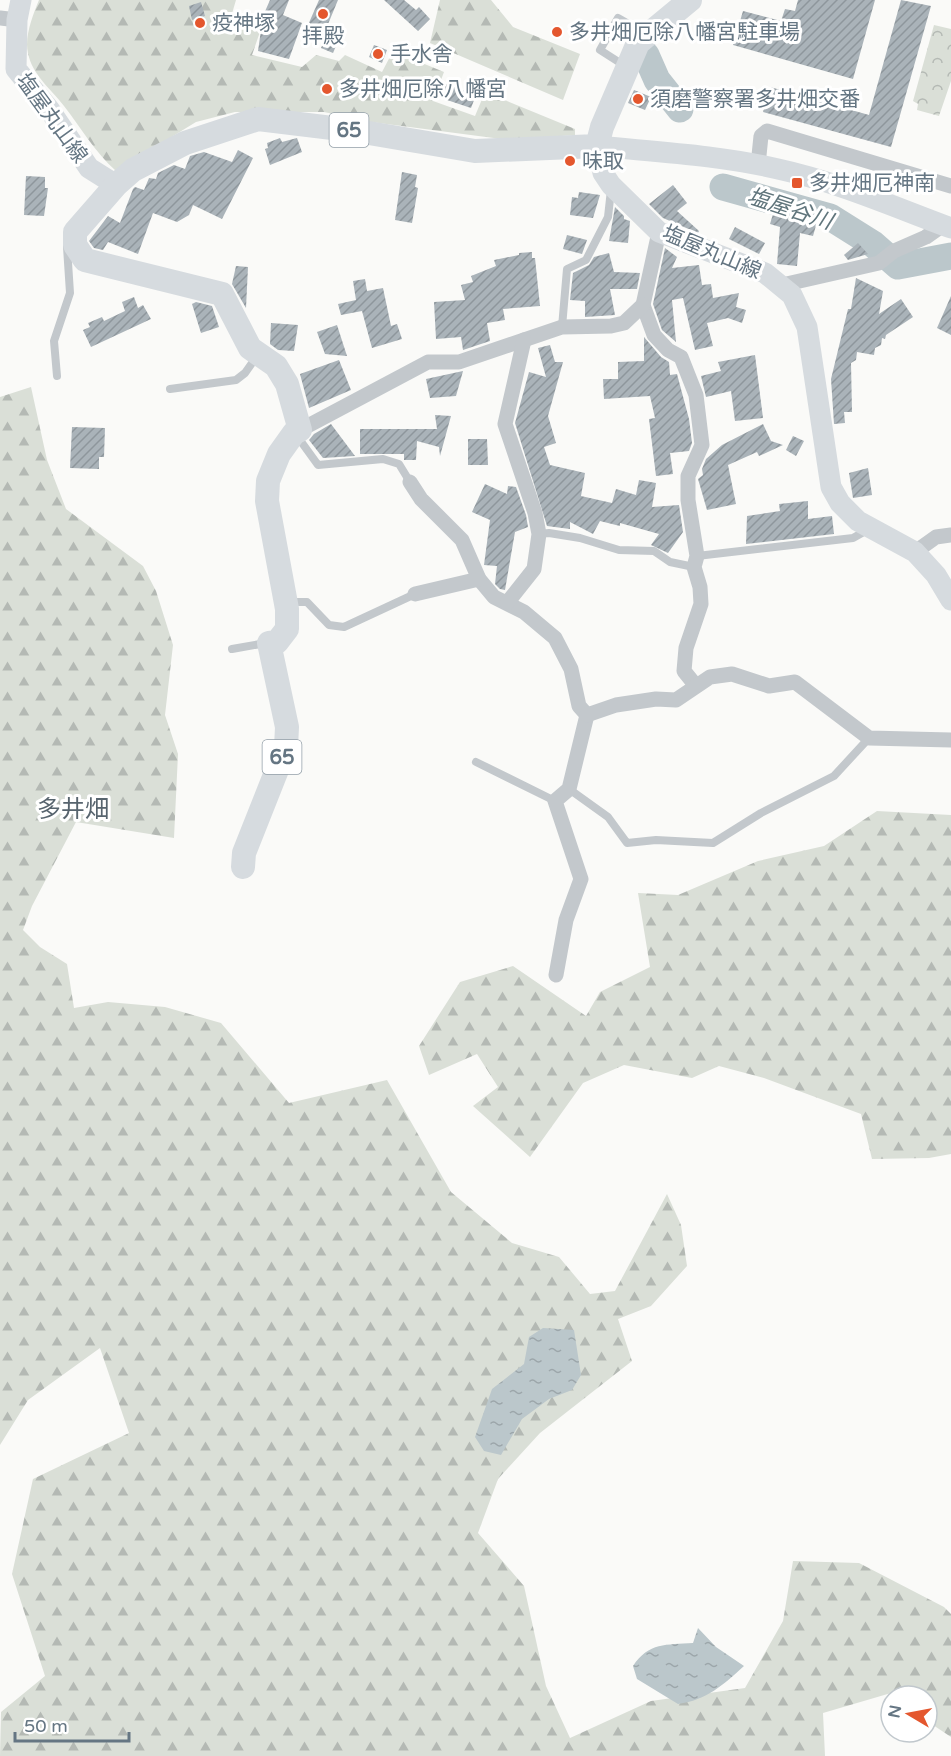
<svg xmlns="http://www.w3.org/2000/svg" width="951" height="1756" viewBox="0 0 951 1756" font-family="'Varela Round','Noto Sans JP',sans-serif">
<style>
.forest{fill:url(#forest-firs)}
.park{fill:url(#park-crowns)}
.water{fill:url(#water-ripples)}
.lines{fill:none;stroke-linecap:round;stroke-linejoin:round}
.river{stroke:#bbc7cb;stroke-width:27}
.building{fill:url(#building-hatch)}
.lane{stroke:#c3c8cc;stroke-width:8}
.street{stroke:#c3c8cc;stroke-width:15}
.secondary{stroke:#d6dbdf;stroke-width:21}
.primary{stroke:#d6dbdf;stroke-width:24}
.poi-dot{fill:#e4572e;stroke:#fff;stroke-width:2}
.labels{text-anchor:middle;stroke-width:6;stroke-linejoin:round;paint-order:stroke}
.shield{fill:#fff;stroke:#939fa8;stroke-width:1.5}
.shield-label{font-size:20px;font-weight:bold;fill:#657683}
.poi-label{font-size:21px;fill:#657683;stroke:#fff;text-anchor:start}
.street-label{font-size:21px;fill:#657683;stroke:#fff}
.water-label{font-size:22px;font-style:italic;fill:#60757c;stroke:#fff}
.quarter-label{font-size:24px;fill:#57646e;stroke:#fff}
</style>
<defs>
<pattern id="forest-firs" width="22" height="20" patternUnits="userSpaceOnUse" patternTransform="scale(1.5)"><rect width="22" height="20" fill="#dadfd7"/><path d="M5 1l3.5 6h-7zM16 11l3.5 6h-7z" fill="#b4b9b4"/></pattern>
<pattern id="park-crowns" width="20" height="18" patternUnits="userSpaceOnUse" patternTransform="scale(1.5)"><rect width="20" height="18" fill="#dadfd7"/><path d="M2 6a3 3 0 1 1 6 0M12 15a3 3 0 1 1 6 0" fill="none" stroke="#b4b9b4"/></pattern>
<pattern id="water-ripples" width="26" height="14" patternUnits="userSpaceOnUse" patternTransform="scale(1.5)"><rect width="26" height="14" fill="#bbc7cb"/><path d="M2 4q2-2 4 0t4 0M15 11q2-2 4 0t4 0" fill="none" stroke="#9ca6aa"/></pattern>
<pattern id="building-hatch" width="6" height="6" patternUnits="userSpaceOnUse" patternTransform="scale(1.5)"><rect width="6" height="6" fill="#aab3b9"/><path d="M-1 1l2-2M0 6l6-6M5 7l2-2" fill="none" stroke="#8e969c"/></pattern>
</defs>
<rect width="100%" height="100%" fill="#fafaf8"/>
<g class="forest">
<path d="M39 0H236L231 17 262 26 252 55 302 67 316 55 339 61 345 55 382 72 393 51 444 72 433 101 475 116 485 92 575 129V135L509 140 371 122 324 112H235L196 122 116 171C95 152 81 128 64 106 52 90 32 75 28 53 24 37 33 15 39 0Z"/>
<polygon points="440,0 491,0 513,27 580,54 563,100 430,43"/>
<polygon points="31,387 47,460 66,509 143,566 156,591 173,645 165,715 178,754 174,838 76,822 32,906 23,930 40,947 67,964 74,1008 108,1002 165,1007 221,1023 289,1103 387,1080 451,1192 512,1243 559,1257 590,1294 615,1291 667,1194 681,1225 687,1266 651,1306 618,1319 632,1361 540,1433 498,1479 478,1533 524,1586 546,1686 570,1738 651,1701 745,1688 783,1621 793,1561 859,1563 944,1607 951,1614 951,1737 927,1721 927,1696 895,1696 891,1693 823,1713 825,1756 0,1756 1,1712 45,1676 12,1574 33,1479 129,1433 100,1348 28,1400 0,1445 0,397"/>
<polygon points="877,811 951,815 951,1154 929,1158 872,1159 861,1114 764,1078 719,1066 692,1078 624,1065 583,1083 530,1157 473,1106 498,1087 477,1054 429,1075 419,1046 460,982 513,966 586,1016 600,992 650,967 638,893 678,895 758,861 824,846"/>
</g>
<polygon class="park" points="934,25 951,29 951,81 939,116 917,110 918,104 913,101"/>
<g class="water">
<polygon points="543,1328 574,1330 581,1375 572,1390 549,1399 522,1419 501,1455 484,1451 475,1437 492,1389 524,1364 529,1337"/>
<path d="M698 1628 716 1647 744 1666C723 1685 707 1700 678 1704L637 1679 633 1666C649 1642 666 1645 693 1643Z"/>
</g>
<g class="lines">
<g class="river">
<polyline points="646,55 657,80 680,109"/>
<polyline points="723,187 830,217 873,244 898,266 951,256"/>
</g>
</g>
<g class="building">
<polygon points="270,0 289,0 283,15 302,23 289,59 258,51 263,16"/>
<polygon points="319,0 338,0 321,41 304,34"/>
<polygon points="384,0 404,0 416,10 419,7 430,19 418,31"/>
<polygon points="798,0 875,0 853,79 733,45 743,11 781,21 785,9 795,11"/>
<polygon points="901,0 931,6 891,147 763,112 770,87 869,115"/>
<polygon points="201,2 205,16 192,20 189,6"/>
<polygon points="327,34 339,39 333,53 321,48"/>
<polygon points="374,45 387,50 382,63 369,57"/>
<polygon points="443,83 476,95 471,108 438,97"/>
<polygon points="634,90 651,97 645,110 628,103"/>
<polygon points="280,138 282,142 297,138 302,152 270,165 265,149 268,148 267,143"/>
<polygon points="238,150 253,158 222,219 193,205 189,215 177,222 153,213 138,254 108,242 103,250 94,248 89,241 108,216 120,223 133,189 135,187 144,190 149,178 156,179 158,173 174,165 185,169 190,156 204,152 232,162"/>
<polygon points="402,172 417,175 415,187 418,188 412,223 395,220"/>
<polygon points="26,176 45,177 45,188 48,188 44,216 24,215"/>
<polygon points="673,185 687,203 677,211 699,231 698,233 663,218 649,204"/>
<polygon points="579,192 600,195 593,218 570,215 572,197 578,198"/>
<polygon points="615,207 624,216 624,219 630,221 628,243 609,241"/>
<polygon points="773,214 817,222 813,236 800,233 797,266 777,264 780,227 770,224"/>
<polygon points="735,227 765,243 759,254 729,239"/>
<polygon points="567,235 587,240 582,254 563,249"/>
<polygon points="858,243 868,254 848,260 844,255"/>
<polygon points="665,248 677,257 672,268 699,265 702,285 711,284 713,298 739,293 736,307 746,310 742,323 728,318 707,323 713,346 695,350 683,298 672,300 676,342 662,330 653,304"/>
<polygon points="532,252 532,258 535,258 540,306 503,309 505,320 487,323 490,341 463,350 461,337 436,339 434,302 465,300 461,285 473,282 471,276 496,266 494,260 519,255 519,253"/>
<polygon points="609,253 614,272 640,273 637,289 610,289 615,315 585,317 585,301 570,300 573,273 589,265 594,257"/>
<polygon points="236,266 248,267 246,308 232,284"/>
<polygon points="856,278 883,291 879,314 901,299 913,317 886,335 885,339 882,338 881,345 875,348 874,355 857,352 856,360 851,363 852,412 844,412 845,423 834,424 831,379 848,309 851,309"/>
<polygon points="365,279 367,291 383,288 391,326 397,324 402,339 372,348 362,311 341,315 338,304 356,300 353,281"/>
<polygon points="951,296 951,335 937,328"/>
<polygon points="134,297 138,308 143,305 151,319 91,347 83,330 90,327 88,323 102,317 104,321 125,311 122,302"/>
<polygon points="196,302 212,306 219,327 201,333 192,304"/>
<polygon points="271,323 298,325 294,351 278,350 270,344"/>
<polygon points="337,325 347,356 325,354 317,332"/>
<polygon points="644,337 661,357 669,362 670,375 677,374 689,419 692,443 689,451 670,453 673,474 656,476 649,419 655,418 650,396 604,399 603,379 618,379 618,362 644,361"/>
<polygon points="550,345 555,362 563,362 548,416 556,443 544,447 550,465 585,473 581,496 612,503 616,489 636,495 639,480 656,483 652,507 679,505 683,532 668,553 651,545 659,534 620,523 620,526 600,521 593,534 570,522 570,529 547,526 515,423 529,372 546,377 538,348"/>
<polygon points="755,355 763,418 735,421 731,391 706,397 701,376 721,371 718,362"/>
<polygon points="339,360 351,390 309,408 300,374"/>
<polygon points="463,371 456,396 430,398 426,379"/>
<polygon points="435,415 451,416 440,456 439,447 417,441 416,460 404,460 404,454 360,454 360,429 437,429"/>
<polygon points="331,424 355,456 323,458 309,440 314,434"/>
<polygon points="763,424 771,441 783,445 759,456 757,452 728,465 736,504 707,510 698,479 703,475 702,469 706,459 722,445"/>
<polygon points="72,427 105,428 104,457 99,457 99,469 70,468"/>
<polygon points="793,436 804,441 796,456 786,450"/>
<polygon points="468,439 487,439 488,465 468,465"/>
<polygon points="868,468 872,495 853,498 849,473"/>
<polygon points="485,484 507,494 508,486 516,487 526,515 528,527 515,532 505,590 500,589 495,584 497,566 484,565 490,520 472,512"/>
<polygon points="808,501 808,519 832,516 834,534 746,544 747,516 780,511 779,504"/>
</g>
<g class="lines">
<g class="lane">
<polyline points="625,66 600,50 618,18 646,34"/>
<polyline points="562,327 567,269 586,260 608,217 611,190"/>
<polyline points="57,376 54,341 70,293 67,247"/>
<polyline points="170,389 236,380 245,373 257,356"/>
<polyline points="297,436 318,465 383,459 399,464 410,482"/>
<polyline points="539,534 549,533 580,538 619,550 654,551 670,562 694,567"/>
<polyline points="697,556 853,538 869,529"/>
<polyline points="287,602 307,602 329,625 344,627 415,594"/>
<polyline points="232,649 266,643"/>
<polyline points="476,762 555,801"/>
<polyline points="569,789 608,817 627,843 656,840 713,843 761,813 834,776 869,738"/>
</g>
<g class="street">
<polyline points="0,18 17,20"/>
<polyline points="758,165 761,136 767,131 951,186"/>
<polyline points="659,232 643,305 654,335 668,350 681,357 696,395 702,445 688,476 688,500 697,556 694,567 700,587 701,604 686,648 684,671 696,686"/>
<polyline points="782,285 879,263 894,251 926,237 943,225"/>
<polyline points="300,430 428,362 459,362 562,327 611,326 624,323 643,305"/>
<polyline points="410,482 421,499 462,540 479,579 494,597 524,612 555,638 571,669 579,706 587,715 569,789 555,801 581,879 566,920 556,975"/>
<polyline points="915,552 936,537 951,535"/>
<polyline points="415,594 479,579"/>
<polyline points="507,603 534,569 539,534 535,513 505,424 524,340"/>
<polyline points="587,715 616,705 656,699 676,700 710,677 732,674 769,686 795,682 869,738 951,740"/>
</g>
<g class="secondary">
<polyline points="21,0 17,20 16,69 49,109 89,168 116,185"/>
<path d="M951 228C894 207 838 182 778 169 719 155 657 152 597 146L603 173 611 185 659 232 765 273 792 295 807 327 831 487 840 503 858 521 915 552 936 575 951 600"/>
</g>
<polyline class="primary" points="243,867 244,853 286,747 287,727 269,643 277,642 287,629 287,609 267,501 268,481 279,454 294,433 300,430 287,384 276,366 250,348 222,294 85,260 75,245 75,232 116,185 133,170 185,143 258,119 357,131 475,151 597,146 602,127 638,43 690,0"/>
</g>
<g class="poi-dot">
<circle cx="323" cy="14" r="6"/>
<circle cx="200" cy="23" r="6"/>
<circle cx="557" cy="32" r="6"/>
<circle cx="378" cy="54" r="6"/>
<circle cx="327" cy="89" r="6"/>
<circle cx="638" cy="99" r="6"/>
<circle cx="570" cy="161" r="6"/>
<rect x="791" y="177" width="12" height="12" rx="3"/>
</g>
<g class="labels">
<g class="shield">
<rect x="329.5" y="113" width="39" height="34" rx="4.5"/>
<rect x="262.5" y="740" width="39" height="34" rx="4.5"/>
</g>
<g class="shield-label">
<text x="349" y="137">65</text>
<text x="282" y="764">65</text>
</g>
<g class="poi-label">
<text x="212" y="30">疫神塚</text>
<text x="569" y="39">多井畑厄除八幡宮駐車場</text>
<text x="323" y="43" text-anchor="middle">拝殿</text>
<text x="390" y="61">手水舎</text>
<text x="339" y="96">多井畑厄除八幡宮</text>
<text x="650" y="106">須磨警察署多井畑交番</text>
<text x="582" y="168">味取</text>
<text x="809" y="190">多井畑厄神南</text>
</g>
<g class="street-label">
<text transform="translate(52 118) rotate(54)" y="7">塩屋丸山線</text>
<text transform="translate(712 252) rotate(23)" y="7">塩屋丸山線</text>
</g>
<g class="water-label">
<text transform="translate(790 208) rotate(18)" y="8">塩屋谷川</text>
</g>
<g class="quarter-label">
<text x="73" y="817">多井畑</text>
</g>
</g>
<g transform="translate(909 1714) rotate(280)"><circle r="28" fill="#ffffff" stroke="#c1c8cd" stroke-width="1.5"/>
<path d="M0-4.5L10 22L0 15L-10 22Z" fill="#e4572e"/>
<text y="-9" font-size="16" font-weight="bold" text-anchor="middle" fill="#657683">N</text>
</g>
<path d="M15 1732v9h114v-9" fill="none" stroke="#657683" stroke-width="3"/>
<text x="24" y="1732" font-size="18" fill="#657683" stroke="#ffffff" stroke-width="4.5" paint-order="stroke">50 m</text>
</svg>
